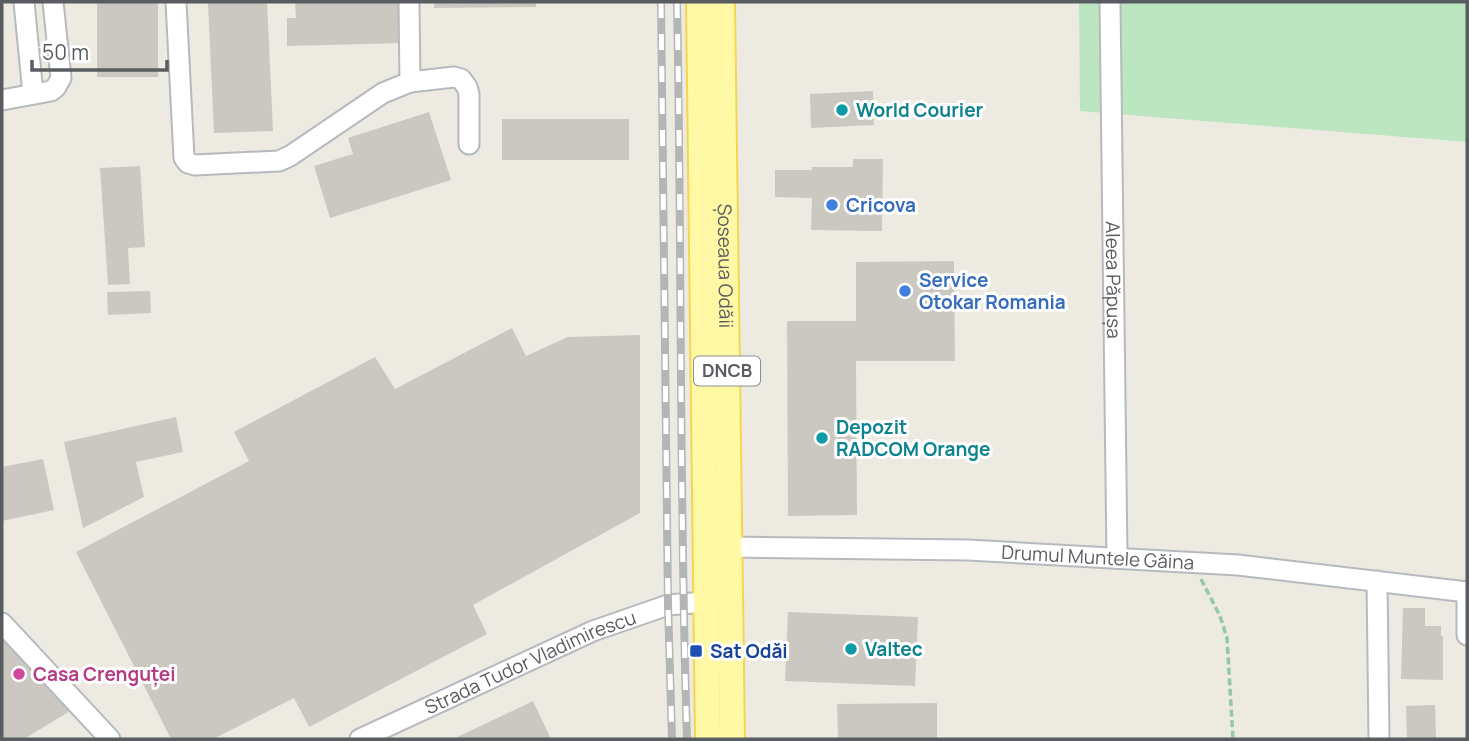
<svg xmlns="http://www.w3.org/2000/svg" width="1469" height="741" viewBox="0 0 1469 741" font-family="Manrope,sans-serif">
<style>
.green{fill:#bce6c0}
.building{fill:#cac8c0}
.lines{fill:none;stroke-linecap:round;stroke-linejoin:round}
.minor-casing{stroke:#b6b9be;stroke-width:23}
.major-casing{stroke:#f5d552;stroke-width:28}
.path{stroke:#95c7a8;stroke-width:3.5;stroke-dasharray:7 3.5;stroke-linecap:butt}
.minor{stroke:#fff;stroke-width:19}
.major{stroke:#fff8a4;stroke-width:24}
.rail-casing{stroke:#b4b5b5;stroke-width:8}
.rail{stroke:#fff;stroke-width:5;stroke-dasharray:16;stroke-linecap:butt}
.culture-dot{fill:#0f9aa8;stroke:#fff;stroke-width:2.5}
.shop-dot{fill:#3f7fe0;stroke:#fff;stroke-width:2.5}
.transit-dot{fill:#1a4fb4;stroke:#fff;stroke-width:2.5}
.hotel-dot{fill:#d1479c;stroke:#fff;stroke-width:2.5}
.labels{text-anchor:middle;stroke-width:6;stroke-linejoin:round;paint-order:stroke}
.shield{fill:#fff;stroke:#8b8e91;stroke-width:2}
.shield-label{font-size:18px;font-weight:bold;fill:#595d62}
.culture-label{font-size:19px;font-weight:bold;fill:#0d838f;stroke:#fff;text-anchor:start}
.shop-label{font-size:19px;font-weight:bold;fill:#366cbe;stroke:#fff;text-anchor:start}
.street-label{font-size:19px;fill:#595d62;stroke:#fff}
.transit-label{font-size:19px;font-weight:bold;fill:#164399;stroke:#fff;text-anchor:start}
.hotel-label{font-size:19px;font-weight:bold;fill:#b23c85;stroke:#fff;text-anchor:start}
</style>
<rect width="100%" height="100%" fill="#edebe1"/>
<polygon class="green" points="1079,2 1467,2 1467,142 1080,111"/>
<g class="building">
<rect x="97" y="2" width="61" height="75"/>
<polygon points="208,2 267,2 273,131 214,133"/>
<polygon points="295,2 404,2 405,43 287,46 287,18 296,18"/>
<polygon points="434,2 536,2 536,7 434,8"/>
<polygon points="873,91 874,125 811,128 810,94"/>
<polygon points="429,112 451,180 330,218 314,166 353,154 348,138"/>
<rect x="502" y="119" width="127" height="41"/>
<polygon points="853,159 883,159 882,231 811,230 812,198 775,197 775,170 812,170 812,167 853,167"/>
<polygon points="140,166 145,247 128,248 130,284 108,285 100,168"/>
<polygon points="954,261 955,361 856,361 857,515 788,516 787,321 856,321 856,262"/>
<polygon points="150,291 151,313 108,315 107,292"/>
<polygon points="512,328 526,356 568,337 640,335 640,513 473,605 487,634 309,727 294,698 213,739 171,739 76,552 249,461 234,432 375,357 395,389"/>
<polygon points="176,417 183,452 136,462 144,497 83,528 64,442"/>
<polygon points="43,459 54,510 2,521 2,467"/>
<polygon points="1403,608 1425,608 1425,626 1441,626 1441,636 1443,636 1443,680 1401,679"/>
<polygon points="788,612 918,617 915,686 785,681"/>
<polygon points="2,637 70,711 24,739 2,739"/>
<polygon points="533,701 551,739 453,739"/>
<polygon points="937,703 937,739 838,739 837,704"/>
<polygon points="1435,705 1436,739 1407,739 1406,706"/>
</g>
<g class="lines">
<defs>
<g id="minor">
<polyline points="24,2 33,94"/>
<polyline points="176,2 184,158 188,163 195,165 279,161 290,156 383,93 410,82 454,77 461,79 467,87 469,94 469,144"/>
<polyline points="409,2 410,82"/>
<path id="s1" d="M1110 2 1117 558"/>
<polyline points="2,100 51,91 56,87 61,78 53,2"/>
<path id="s2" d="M729 547 968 550 1238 565 1467 592"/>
<polyline points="1377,581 1379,739"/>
<polyline points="1467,592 1467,635"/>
<polyline points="2,623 110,739"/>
<path id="s3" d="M360 739 593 631 668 605 705 602"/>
</g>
<g id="major">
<polyline points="699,2 708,739"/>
<path id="s4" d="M722 2 732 739"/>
</g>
</defs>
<use href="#minor" class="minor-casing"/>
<use href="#major" class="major-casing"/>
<polyline class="path" points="1201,579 1220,616 1227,638 1233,739"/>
<use href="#minor" class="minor"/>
<use href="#major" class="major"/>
<defs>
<g id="rail">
<polyline points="661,2 668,605 672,739"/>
<path d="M677 2C682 248 679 494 687 739"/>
</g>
</defs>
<use href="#rail" class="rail-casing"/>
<use href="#rail" class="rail"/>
</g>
<g class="culture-dot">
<circle cx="842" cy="110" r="7"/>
<circle cx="822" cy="438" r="7"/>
<circle cx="851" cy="649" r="7"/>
</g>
<g class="shop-dot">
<circle cx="832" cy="205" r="7"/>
<circle cx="905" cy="291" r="7"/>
</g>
<rect class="transit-dot" x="689" y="644" width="14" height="14" rx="3.5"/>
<circle class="hotel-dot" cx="19" cy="674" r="7"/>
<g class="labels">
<rect class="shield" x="694" y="356.5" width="66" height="29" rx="5"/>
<g class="shield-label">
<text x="727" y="377">DNCB</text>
</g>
<g class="culture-label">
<text x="856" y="117">World Courier</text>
<text x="836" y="434">Depozit<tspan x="836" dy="22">RADCOM Orange</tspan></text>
<text x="865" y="656">Valtec</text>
</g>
<g class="shop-label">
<text x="846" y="212">Cricova</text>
<text x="919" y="287">Service<tspan x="919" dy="22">Otokar Romania</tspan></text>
</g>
<g class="street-label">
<text dy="7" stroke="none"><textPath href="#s4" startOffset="264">Șoseaua Odăii</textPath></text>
<text dy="7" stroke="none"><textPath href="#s1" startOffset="278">Aleea Păpușa</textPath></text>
<text dy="7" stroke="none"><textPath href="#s2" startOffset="369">Drumul Muntele Găina</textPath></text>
<text dy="7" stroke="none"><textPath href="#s3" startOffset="187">Strada Tudor Vladimirescu</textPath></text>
</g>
<g class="transit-label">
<text x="710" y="658">Sat Odăi</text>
</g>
<g class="hotel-label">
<text x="33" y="681">Casa Crenguței</text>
</g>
</g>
<rect width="1469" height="741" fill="none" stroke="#595d62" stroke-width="7"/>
<path d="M32 60v10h135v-10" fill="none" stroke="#595d62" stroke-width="3.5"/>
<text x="42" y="60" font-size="21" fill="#595d62" stroke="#ffffff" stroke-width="5" paint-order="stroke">50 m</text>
</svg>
